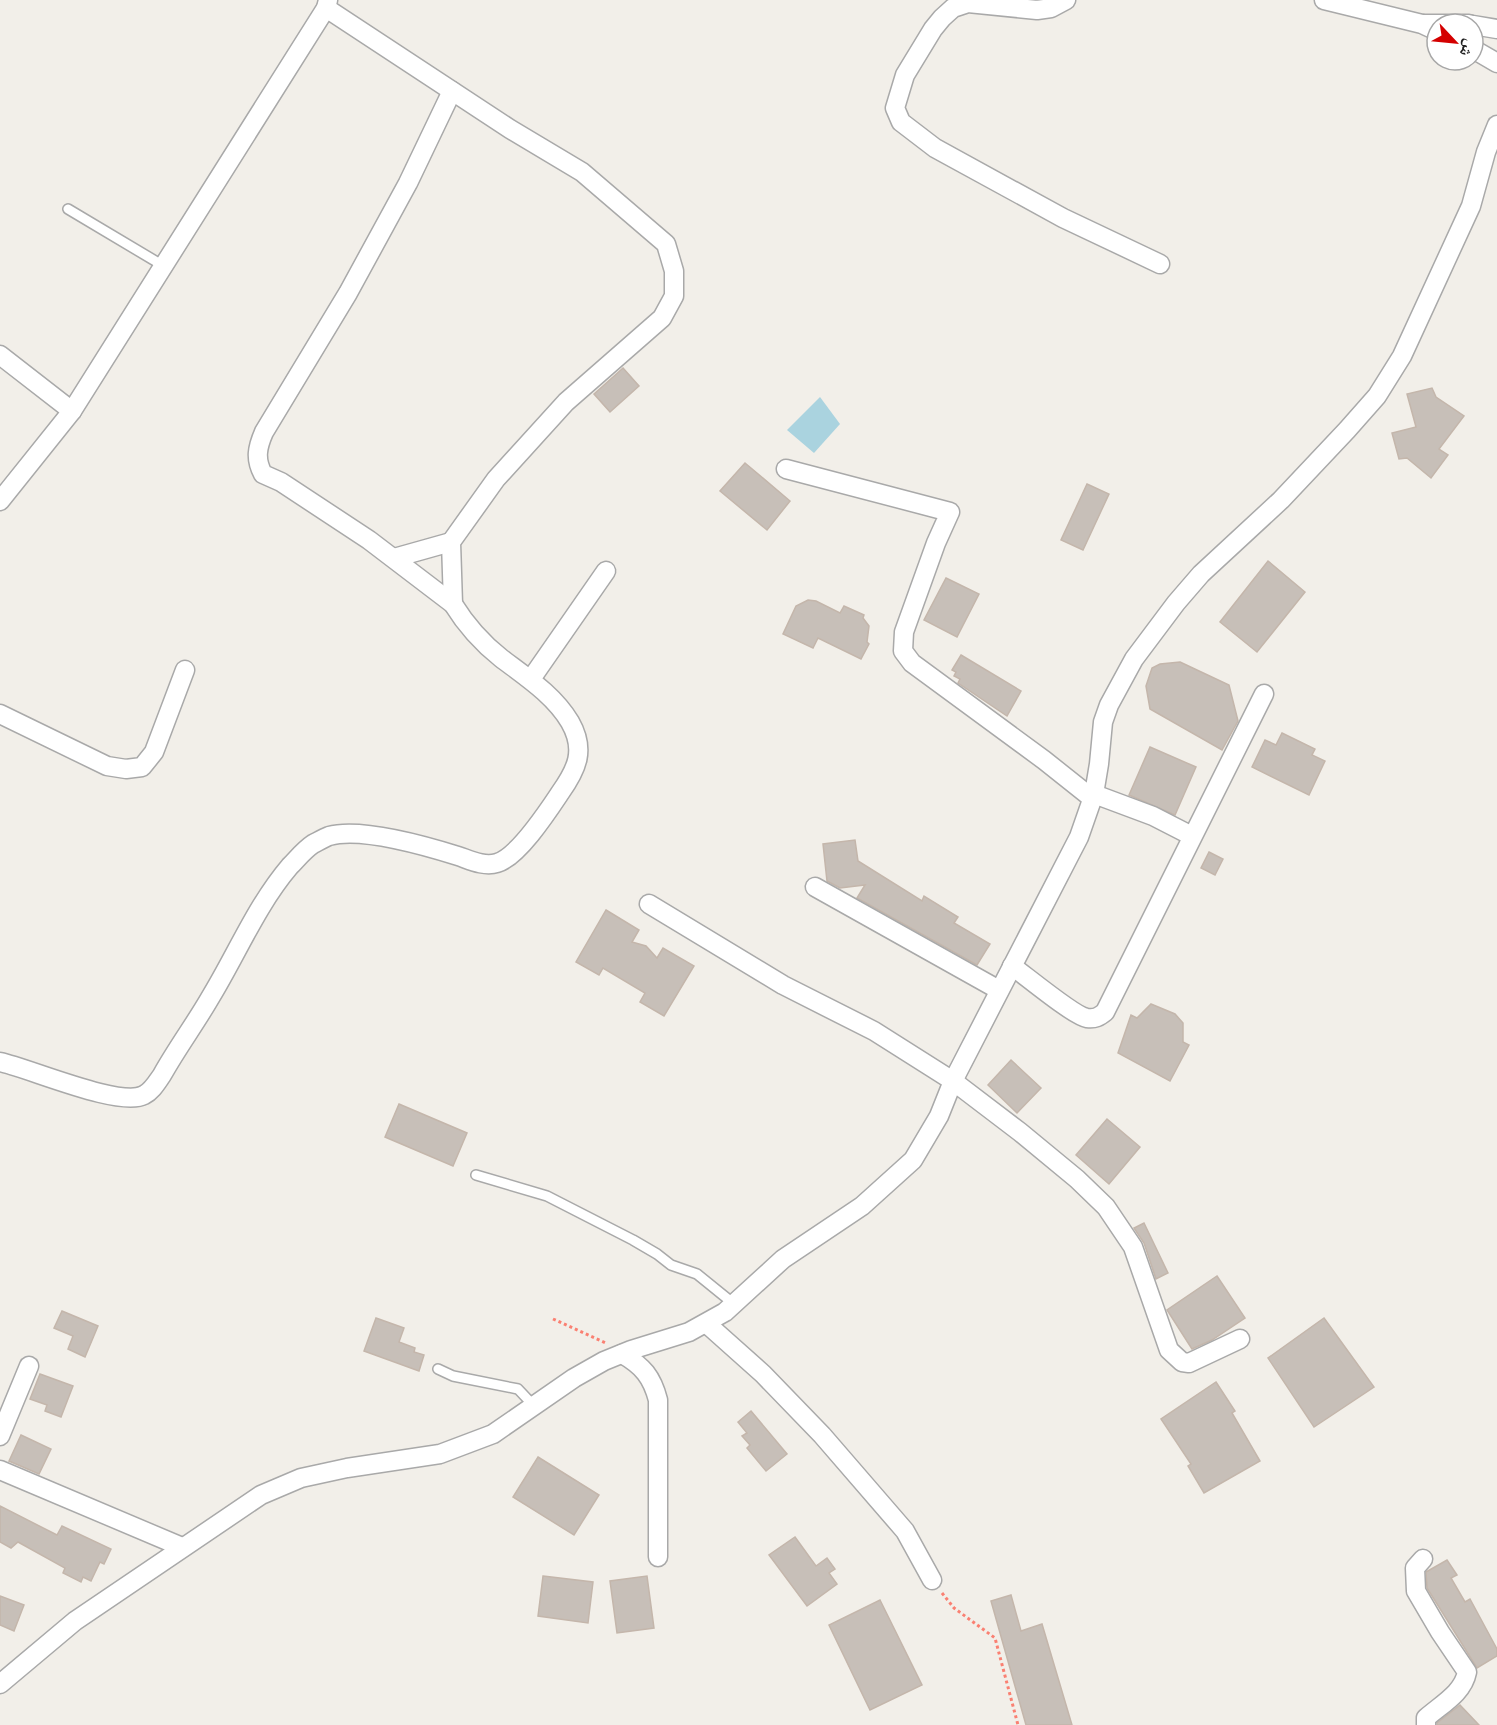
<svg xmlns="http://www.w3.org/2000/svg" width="1497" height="1725" viewBox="0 0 1497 1725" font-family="'Archivo Narrow','Noto Naskh Arabic',sans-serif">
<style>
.water{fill:#aad3df}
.building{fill:#c7bfb8;stroke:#c4b6ab;stroke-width:1.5}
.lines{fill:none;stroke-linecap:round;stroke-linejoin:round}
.lane-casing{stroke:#a9a9a9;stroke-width:12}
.street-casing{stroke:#a9a9a9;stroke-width:21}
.path{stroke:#fa8072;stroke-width:3;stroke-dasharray:3 3;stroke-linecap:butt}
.lane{stroke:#fff;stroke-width:9}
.street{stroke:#fff;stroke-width:18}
</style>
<rect width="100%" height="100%" fill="#f2efe9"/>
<polygon class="water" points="820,397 840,424 814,453 787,430"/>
<g class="building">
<polygon points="623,368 639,386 610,412 594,394"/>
<polygon points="1432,388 1436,397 1464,416 1439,449 1448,455 1431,478 1407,458 1399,459 1392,433 1416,427 1407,394"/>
<polygon points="745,463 790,501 767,530 720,491"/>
<polygon points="1087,484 1109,494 1083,550 1061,540"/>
<polygon points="1268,561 1305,592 1257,652 1220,622"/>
<polygon points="946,578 979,594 957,637 924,620"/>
<polygon points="808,600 816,601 840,613 844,606 864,615 863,618 869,626 867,642 869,644 861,659 818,638 813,648 783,634 796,606"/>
<polygon points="961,655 1021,691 1007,716 958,683 960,679 954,676 956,672 952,670"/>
<polygon points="1180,662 1229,685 1238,721 1222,750 1150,709 1146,686 1152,668 1160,664"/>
<polygon points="1282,733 1315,749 1312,755 1325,761 1309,795 1252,767 1265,740 1276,745"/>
<polygon points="1150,747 1196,767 1175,815 1129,795"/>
<polygon points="855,840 858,861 922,901 924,896 958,917 954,923 990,944 977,965 857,898 865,885 840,888 827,881 823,844"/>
<polygon points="1209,852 1223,859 1215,875 1201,868"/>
<polygon points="606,910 639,930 632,942 646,946 657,958 663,948 694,966 664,1016 640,1002 645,993 603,968 599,975 576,962"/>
<polygon points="1151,1004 1175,1014 1183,1023 1183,1042 1189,1045 1170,1081 1118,1053 1131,1015 1137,1018"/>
<polygon points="1011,1060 1041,1088 1017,1113 988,1085"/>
<polygon points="399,1104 467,1133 453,1166 385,1137"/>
<polygon points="1107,1119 1140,1147 1109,1184 1076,1155"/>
<polygon points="1144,1223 1168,1273 1156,1279 1144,1243 1134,1228"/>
<polygon points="1217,1276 1245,1318 1212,1340 1192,1349 1167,1310"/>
<polygon points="62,1311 98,1326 85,1357 68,1349 73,1336 54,1328"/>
<polygon points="376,1318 404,1328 399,1342 415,1348 414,1352 424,1355 419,1371 364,1351"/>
<polygon points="1324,1318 1374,1387 1314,1427 1268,1358"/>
<polygon points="40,1374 73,1386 61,1417 45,1411 47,1405 30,1399"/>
<polygon points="1216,1382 1235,1411 1232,1413 1260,1461 1204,1493 1188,1466 1191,1464 1161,1419"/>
<polygon points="751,1411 787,1454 766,1471 747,1448 750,1445 742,1436 747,1433 738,1422"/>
<polygon points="21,1435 51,1449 39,1474 9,1461"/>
<polygon points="538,1457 599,1495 574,1535 513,1497"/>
<polygon points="0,1506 57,1535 62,1526 111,1549 104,1564 100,1562 91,1581 83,1577 81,1582 63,1573 65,1568 18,1542 11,1548 0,1542"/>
<polygon points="795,1537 816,1566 827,1558 835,1569 829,1573 837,1584 807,1606 769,1555"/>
<polygon points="1447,1560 1457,1575 1451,1578 1465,1602 1470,1599 1497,1649 1497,1656 1477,1668 1427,1588 1426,1572"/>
<polygon points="543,1576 593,1582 588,1623 538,1616"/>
<polygon points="647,1576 654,1628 617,1633 610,1581"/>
<polygon points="1011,1595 1021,1631 1042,1624 1072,1725 1026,1725 991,1601"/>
<polygon points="0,1596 24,1605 14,1631 0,1625"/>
<polygon points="880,1600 922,1685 870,1710 829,1625"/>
<polygon points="1460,1705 1479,1725 1437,1725 1437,1723"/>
</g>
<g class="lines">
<defs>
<g id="lane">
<polyline points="68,209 162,265"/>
<polyline points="476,1175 547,1196 633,1240 657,1254 671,1265 697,1274 734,1304"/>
<polyline points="438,1369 453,1376 518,1389 534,1406"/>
</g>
<g id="street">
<polyline points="1066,0 1051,8 1037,10 968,3 953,8 942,18 933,29 905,75 895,108 901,122 935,148 1063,218 1160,264"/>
<polyline points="1324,0 1422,24 1437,31"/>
<polyline points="326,8 510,129 582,172 666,244 674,271 674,296 662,318 566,402 496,479 451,542 453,604"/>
<polyline points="1424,24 1469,24"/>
<polyline points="1473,25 1497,29"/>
<polyline points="1473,49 1497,63"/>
<polyline points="0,355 72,411"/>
<polyline points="786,469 950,512 936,543 904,632 903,651 912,663 1044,760 1093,799"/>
<polyline points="0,501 72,411 326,8 328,0"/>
<polyline points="394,558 451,542"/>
<polyline points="531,679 606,571"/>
<polyline points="0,714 107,766 126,769 142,767 154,752 185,670"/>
<polyline points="1094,794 1153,816 1192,836"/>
<polyline points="815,887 999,990"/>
<polyline points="649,904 783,985 874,1031 953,1081 1020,1132 1077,1179 1106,1207 1133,1247 1169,1350 1182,1362 1189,1363 1240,1339"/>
<path d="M1012 966C1026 976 1074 1016 1087 1018 1095 1019 1099 1017 1105 1012L1264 694"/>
<path d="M0 1062C29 1068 120 1108 144 1095 152 1091 157 1082 162 1075 177 1048 195 1024 210 998 237 954 256 906 290 866 297 859 304 850 313 844 317 842 324 838 329 836 361 827 426 846 458 856 470 860 484 867 497 863 518 857 548 811 560 793 577 769 586 750 570 722 554 695 526 677 501 658 482 643 466 625 453 604L369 540 281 482 263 474C255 459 257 448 264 432L348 293 408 183 452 91"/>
<polyline points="707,1324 763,1374 822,1435 905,1531 932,1580"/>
<path d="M622 1354C643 1366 652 1377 658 1400V1557"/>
<polyline points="0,1436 29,1366"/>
<polyline points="0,1470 182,1547"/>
<path d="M1423 1559 1415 1568 1416 1591 1440 1632 1467 1672C1463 1693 1442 1704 1426 1718V1725"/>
<polyline points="0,1684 75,1621 261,1495 301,1478 347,1468 440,1454 493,1434 574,1378 604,1361 631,1350 689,1332 725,1312 783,1259 862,1206 913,1160 939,1116 953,1081 1079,837 1094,794 1099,764 1103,722 1109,705 1134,659 1176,603 1201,574 1281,500 1347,430 1377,396 1402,356 1471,206 1486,152 1497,125"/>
</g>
</defs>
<use href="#lane" class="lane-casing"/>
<use href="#street" class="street-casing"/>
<g class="path">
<polyline points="553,1319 606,1343"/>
<polyline points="942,1593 954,1608 995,1638 1018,1725"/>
</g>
<use href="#lane" class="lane"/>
<use href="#street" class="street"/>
</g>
<g transform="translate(1455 42) rotate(116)"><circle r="28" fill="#ffffff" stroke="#a7a7a7" stroke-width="1.5"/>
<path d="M0-4.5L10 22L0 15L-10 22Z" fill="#d40000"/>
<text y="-9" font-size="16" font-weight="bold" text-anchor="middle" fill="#222222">ش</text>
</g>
</svg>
